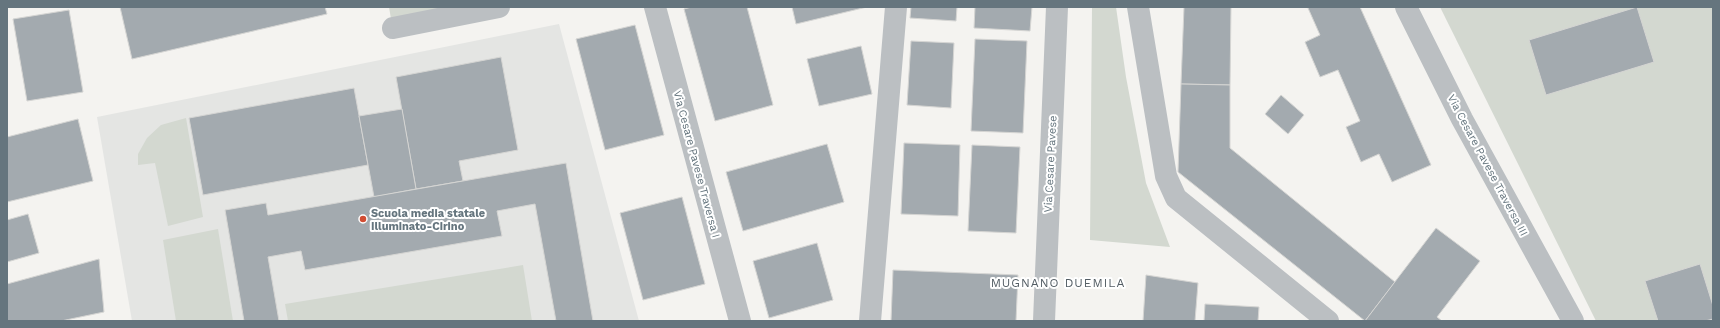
<svg xmlns="http://www.w3.org/2000/svg" width="1720" height="328" viewBox="0 0 1720 328" font-family="'Work Sans',sans-serif">
<style>
.built{fill:#e4e5e3}
.green{fill:#d3d8d0}
.building{fill:#a3aaaf;stroke:#d5d5d3}
.lines{fill:none;stroke-linecap:round;stroke-linejoin:round}
.minor{stroke:#bbbfc2;stroke-width:22}
.poi-dot{fill:#d14d33;stroke:#fff;stroke-width:1.5}
.labels{text-anchor:middle;stroke-width:4;stroke-linejoin:round;paint-order:stroke}
.street-label{font-size:11px;fill:#65757e;stroke:#fff}
.poi-label{font-size:11px;font-weight:bold;fill:#65757e;stroke:#fff;text-anchor:start}
.neighbourhood-label{font-size:12px;letter-spacing:1px;fill:#535d64;stroke:#fff}
</style>
<rect width="100%" height="100%" fill="#f4f3f0"/>
<polygon class="built" points="559,24 639,321 132,321 97,117"/>
<g class="green">
<polygon points="389,7 449,7 391,19"/>
<polygon points="1092,7 1116,7 1126,77 1146,183 1170,247 1090,240"/>
<polygon points="1440,7 1713,7 1713,321 1596,321"/>
<polygon points="186,118 203,217 168,226 155,163 138,165 138,154 147,138 161,125"/>
<polygon points="218,229 233,321 176,321 163,240"/>
<polygon points="523,265 532,321 288,321 285,304"/>
</g>
<g class="building">
<polygon points="120,7 325,7 327,14 132,59"/>
<polygon points="692,7 747,7 773,105 715,121 684,9"/>
<polygon points="792,7 867,7 796,24"/>
<polygon points="911,7 957,7 956,21 910,18"/>
<polygon points="975,7 1032,7 1030,31 974,28"/>
<polygon points="1184,7 1231,7 1230,85 1181,84"/>
<polygon points="1311,7 1360,7 1431,165 1392,182 1379,154 1361,162 1346,127 1360,121 1338,70 1320,77 1305,42 1320,35 1308,8"/>
<polygon points="1637,7 1654,62 1546,95 1529,40"/>
<polygon points="69,10 83,92 27,101 13,19"/>
<polygon points="635,25 664,135 605,150 576,39"/>
<polygon points="975,39 1027,41 1023,133 971,131"/>
<polygon points="911,41 954,43 951,108 907,105"/>
<polygon points="861,46 872,94 819,106 807,59"/>
<polygon points="501,57 518,150 459,161 463,181 416,189 396,77"/>
<polygon points="1181,84 1230,85 1230,148 1395,282 1365,321 1178,172"/>
<polygon points="354,88 368,165 203,195 189,118"/>
<polygon points="1281,95 1304,115 1288,134 1265,114"/>
<polygon points="402,109 416,189 374,197 359,116"/>
<polygon points="78,119 93,181 7,202 7,137"/>
<polygon points="904,143 960,145 958,216 901,214"/>
<polygon points="827,144 844,202 743,231 726,172"/>
<polygon points="972,145 1020,147 1016,233 968,231"/>
<polygon points="566,163 593,321 556,321 535,204 497,211 502,236 305,270 301,251 268,257 279,321 244,321 225,210 266,203 268,215"/>
<polygon points="682,197 705,284 643,300 620,213"/>
<polygon points="28,214 39,253 7,262 7,220"/>
<polygon points="1436,228 1480,261 1437,317 1442,321 1365,321"/>
<polygon points="817,243 833,300 769,318 753,261"/>
<polygon points="99,259 104,312 61,321 7,321 7,284"/>
<polygon points="1700,264 1713,306 1713,319 1705,321 1658,321 1645,281"/>
<polygon points="893,270 1018,275 1016,321 891,321"/>
<polygon points="1146,275 1198,283 1195,321 1143,321"/>
<polygon points="1205,304 1259,307 1258,321 1204,321"/>
</g>
<g class="lines">
<g class="minor">
<polyline points="655,7 740,321"/>
<polyline points="1138,7 1166,176 1176,198 1328,321"/>
<polyline points="1406,7 1462,119 1573,321"/>
<polyline points="393,28 499,7"/>
<polyline points="870,321 896,7"/>
<polyline points="1044,321 1057,7"/>
</g>
</g>
<circle class="poi-dot" cx="363" cy="219" r="4"/>
<g class="labels">
<g class="street-label">
<text transform="translate(697 164) rotate(75)" y="4">Via Cesare Pavese Traversa I</text>
<text transform="translate(1050 164) rotate(-87)" y="4">Via Cesare Pavese</text>
<text transform="translate(1488 165) rotate(62)" y="4">Via Cesare Pavese Traversa III</text>
</g>
<g class="poi-label">
<text x="371" y="217">Scuola media statale<tspan x="371" dy="13">Illuminato-Cirino</tspan></text>
</g>
<g class="neighbourhood-label">
<text x="1058" y="287">MUGNANO DUEMILA</text>
</g>
</g>
<rect width="1720" height="328" fill="none" stroke="#65757e" stroke-width="16"/>
</svg>
